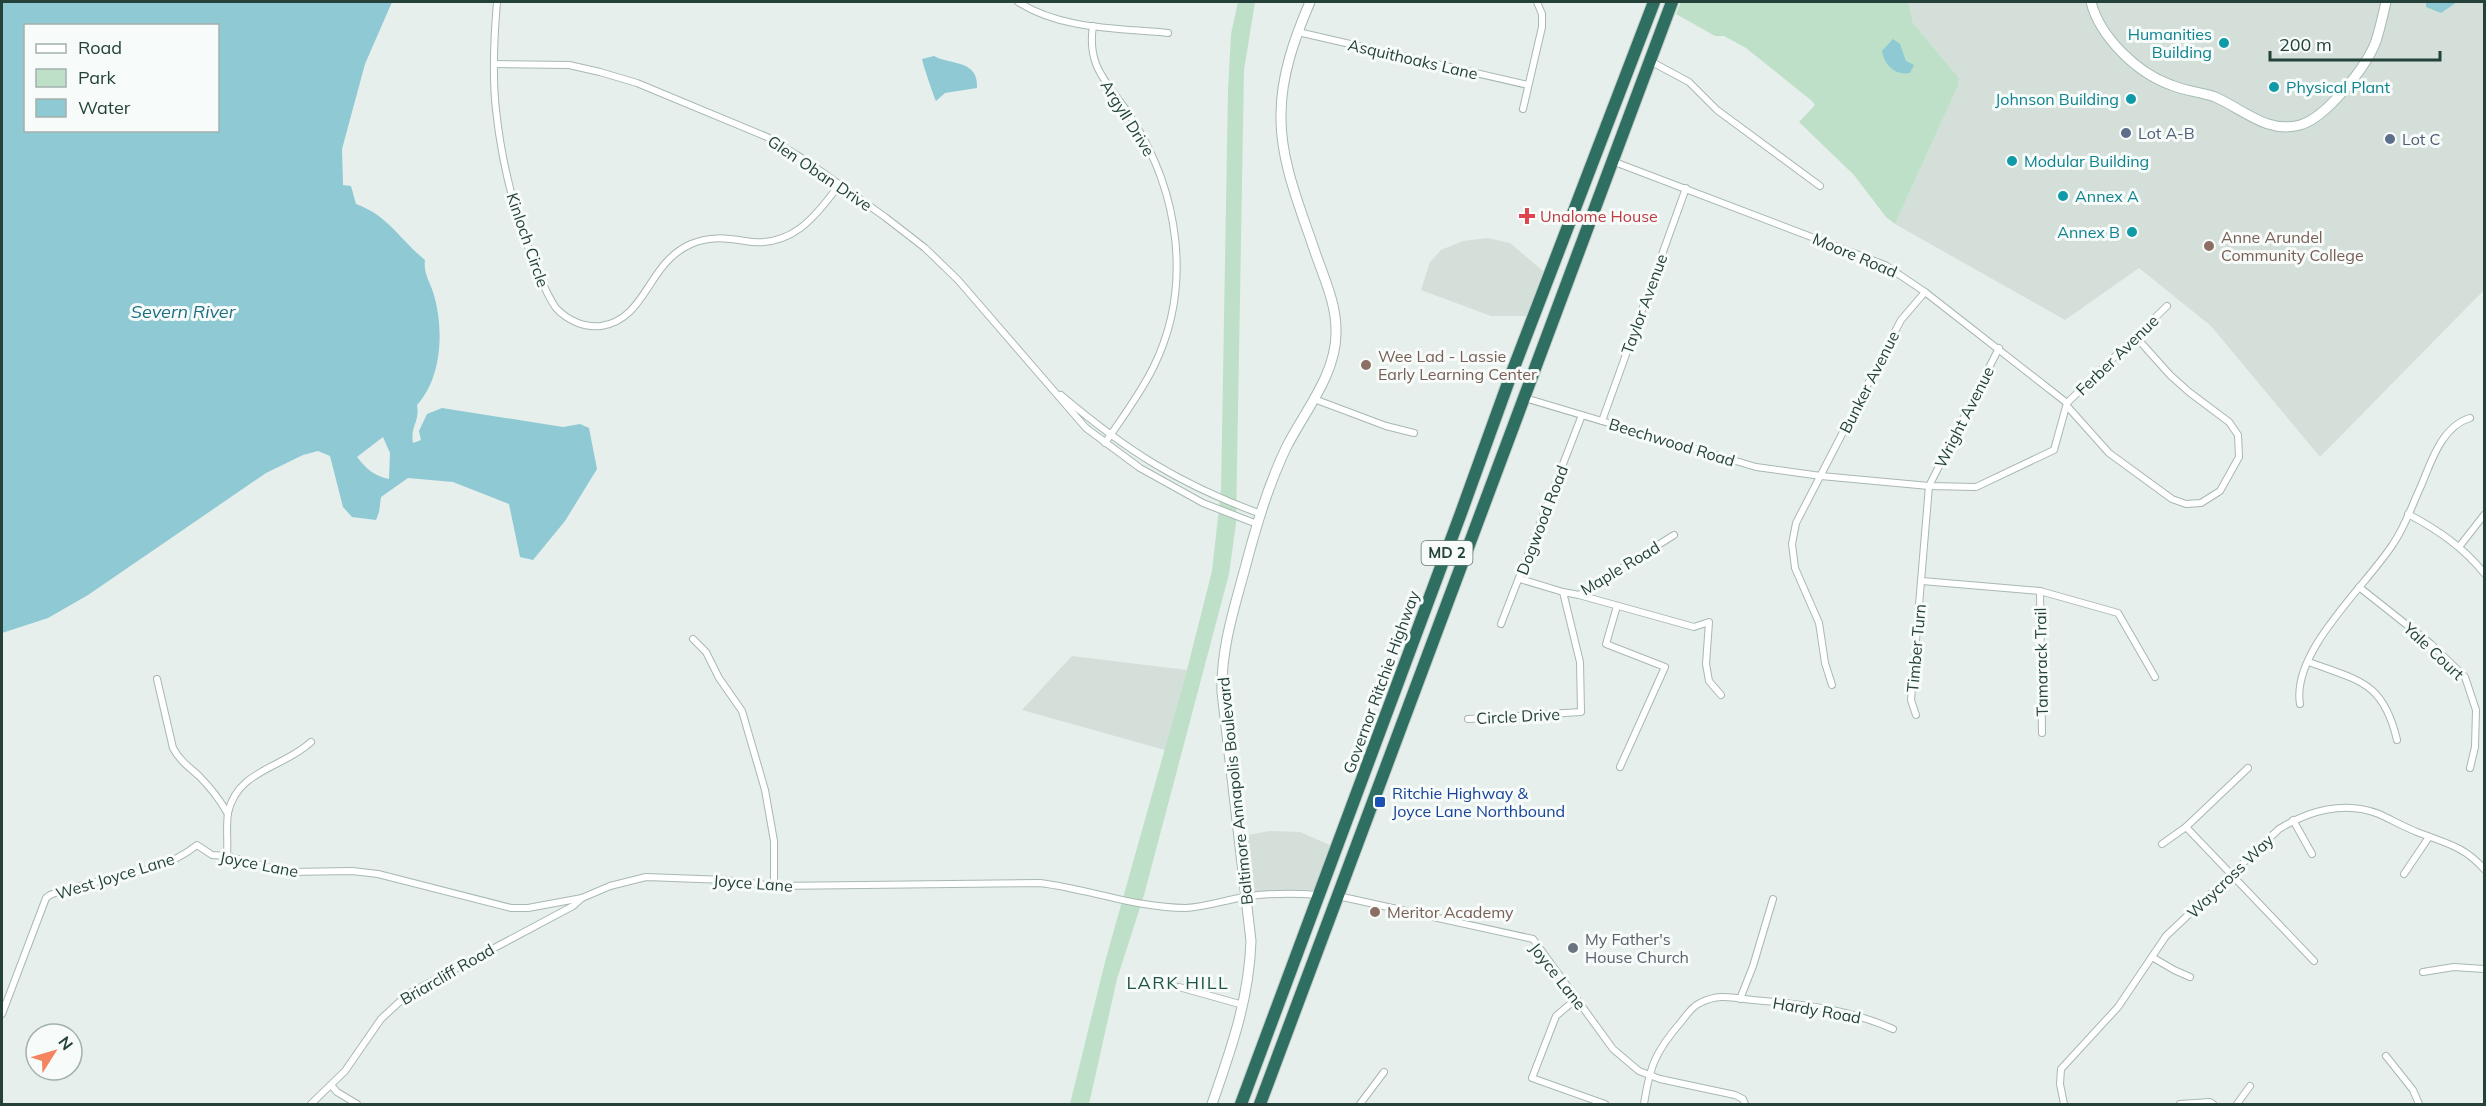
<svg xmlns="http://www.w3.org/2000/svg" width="2486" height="1106" viewBox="0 0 2486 1106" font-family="Mulish,sans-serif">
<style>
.built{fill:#d4dfda}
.green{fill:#bfe0c8}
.water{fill:#8ec9d4;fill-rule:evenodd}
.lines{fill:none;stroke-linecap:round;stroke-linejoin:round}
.street-casing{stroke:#a8b8b2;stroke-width:8}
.secondary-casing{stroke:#a4bbb3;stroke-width:11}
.highway-casing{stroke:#c2cac8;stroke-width:14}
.street{stroke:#fff;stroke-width:6}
.secondary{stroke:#fff;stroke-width:9}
.highway{stroke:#2f6f62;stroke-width:12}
.culture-dot{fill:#0f9aa8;stroke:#f7fbf9;stroke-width:2}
.service-dot{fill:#5c6f8a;stroke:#f7fbf9;stroke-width:2}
.health-dot{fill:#e0444e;stroke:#f7fbf9;stroke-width:2}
.education-dot{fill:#8d6e63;stroke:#f7fbf9;stroke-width:2}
.transit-dot{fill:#1a4fb4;stroke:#f7fbf9;stroke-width:2}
.worship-dot{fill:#6b7280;stroke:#f7fbf9;stroke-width:2}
.labels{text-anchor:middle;stroke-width:6;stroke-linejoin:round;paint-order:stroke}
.shield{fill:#f7fbf9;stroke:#637a73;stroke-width:1.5}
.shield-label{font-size:15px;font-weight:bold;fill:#24423a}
.culture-label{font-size:16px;fill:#0d838f;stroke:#f7fbf9;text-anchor:end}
.street-label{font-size:16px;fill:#24423a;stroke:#f7fbf9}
.service-label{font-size:16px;fill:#4e5e75;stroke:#f7fbf9;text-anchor:start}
.health-label{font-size:16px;fill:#be3a42;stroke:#f7fbf9;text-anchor:start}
.education-label{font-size:16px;fill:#785e54;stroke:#f7fbf9;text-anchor:start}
.transit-label{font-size:16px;fill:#164399;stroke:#f7fbf9;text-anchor:start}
.worship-label{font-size:16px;fill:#5b616d;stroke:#f7fbf9;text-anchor:start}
.water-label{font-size:18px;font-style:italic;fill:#1c6f80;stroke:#f7fbf9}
.neighbourhood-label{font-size:18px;letter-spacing:1.5px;fill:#1f5548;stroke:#f7fbf9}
</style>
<rect width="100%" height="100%" fill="#e6efeb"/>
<g class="built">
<polygon points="1909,2 2484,2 2484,290 2320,457 2211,326 2139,268 2065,320 1895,224 1958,86 1959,78 1913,23"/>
<polygon points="1488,238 1510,243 1543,271 1527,316 1491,316 1421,290 1430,262 1441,250 1463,241"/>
<polygon points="1072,656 1187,670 1165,750 1022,710"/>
<polygon points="1269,831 1300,832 1332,846 1315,890 1250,893 1243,836"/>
</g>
<g class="green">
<polygon points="1238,2 1255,2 1244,70 1236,524 1229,574 1144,895 1117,979 1089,1104 1070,1104 1105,962 1187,670 1212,571 1221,491 1228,90 1231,34"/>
<polygon points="1681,2 1909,2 1913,23 1959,78 1958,86 1895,224 1886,217 1854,175 1799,122 1815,105 1812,101 1746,48 1724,36 1715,36 1676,14"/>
</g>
<g class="water">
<path d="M2 2H392L365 64 342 149 343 185 351 186 356 204C389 216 399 239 425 260 423 274 431 283 434 295 444 330 442 378 417 405 420 422 410 426 413 443L421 440 419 431 427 414 442 408 563 427 580 424 589 428 597 469 565 521 533 560 520 557 509 504 453 482 408 478 381 497 379 512 376 520 352 517 343 507 330 456 318 451 303 455 266 473 88 595 48 618 2 633ZM26 26H218V130H26ZM383 437 390 453 389 479C375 476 366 469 357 457Z"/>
<polygon points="2426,2 2457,2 2441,13 2426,7"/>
<path d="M1893 39 1900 44 1906 61 1914 65 1910 73C1896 76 1884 65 1882 51Z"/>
<path d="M934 56C949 65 979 59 977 88L945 93 936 101C934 97 923 65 922 59Z"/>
</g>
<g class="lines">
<defs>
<g id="street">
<path d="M497 2C494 37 492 74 496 110 502 166 516 220 538 272 543 284 548 297 556 308 567 320 584 328 601 326 647 319 647 263 691 244 710 236 726 238 745 241 790 249 815 218 839 185"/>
<path d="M1018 2C1062 30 1118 28 1168 33"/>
<path d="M1093 26C1086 70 1111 85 1132 119 1179 192 1193 286 1154 366 1141 393 1122 418 1105 443"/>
<polyline points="1298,32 1528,85"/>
<polyline points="1650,61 1689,82 1717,110 1820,186"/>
<polyline points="494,64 569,65 600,72 637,83 767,137 805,160 885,217 925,248 958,280 1086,428 1140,468 1203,503 1257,524"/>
<polyline points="1523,109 1542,27 1542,14 1537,2"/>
<polyline points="1612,161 1885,265 1925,292 2067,403"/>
<path d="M1061 395C1127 451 1179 484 1261 514"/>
<polyline points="1525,398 1756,467 1821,476 1929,486 1976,487 2054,450 2067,403 2167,306"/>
<polyline points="1314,399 1386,426 1414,433"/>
<polyline points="2067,406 2109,453 2172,499 2186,504 2201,503 2220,491 2239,457 2238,435 2229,422 2189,392 2170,375 2136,337"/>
<polyline points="1602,421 1686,188"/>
<path d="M2408 514C2438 530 2463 547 2484 573"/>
<polyline points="2459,547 2484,515"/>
<polyline points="1922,581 2040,591 2118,613 2155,677"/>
<polyline points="2359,587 2431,644 2465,677 2476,710 2475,747 2470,768"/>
<polyline points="2040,591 2042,733"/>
<polyline points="1563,592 1579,595 1674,535"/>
<polyline points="1579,595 1694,627 1709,622 1706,664 1709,681 1721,695"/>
<polyline points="1617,606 1606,644 1665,667 1620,767"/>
<polyline points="1501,624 1582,415"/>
<polyline points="693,639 706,652 719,678 742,711 765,790 774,841 774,886"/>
<path d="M2309 662C2359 681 2383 681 2397 740"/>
<path d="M157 679 173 748C180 761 188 766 199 776 210 787 220 800 228 814"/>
<polyline points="1832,685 1825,663 1819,623 1795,568 1792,544 1796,523 1901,320 1925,292"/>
<path d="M2300 704C2291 651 2367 585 2393 544 2405 527 2412 505 2421 486 2431 462 2442 426 2470 418"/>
<polyline points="1916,715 1911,700 1929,486 1999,348"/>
<polyline points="1468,719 1581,712 1580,662 1563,592 1520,579"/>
<polyline points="2293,820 2312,854"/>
<polyline points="2186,827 2314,961"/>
<polyline points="2162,844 2186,827 2248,768"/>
<path d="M227 856C228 842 226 826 228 813 237 770 283 768 311 742"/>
<polyline points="2404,874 2429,837"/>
<polyline points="1338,896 1533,939 1613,1049 1639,1071 1660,1079 1735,1095 1743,1099 1745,1104"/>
<polyline points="2152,957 2174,970 2190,977"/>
<polyline points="2423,972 2454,967 2484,969"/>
<polyline points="1179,987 1243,1005"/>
<polyline points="1576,999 1556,1016 1532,1078 1605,1104"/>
<polyline points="1740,999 1753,966 1773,899"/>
<path d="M2 1014 46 898 50 895C95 877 158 877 197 845L212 855 227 856 271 868 290 872 352 871 378 874 511 908H528L582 898 610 886 646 877 726 880 774 886 1040 883C1089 889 1136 908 1186 908 1206 907 1225 900 1245 897 1269 893 1295 893 1319 895"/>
<polyline points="2386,1056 2413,1090 2419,1104"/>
<polyline points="331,1085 337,1092 357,1104"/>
<polyline points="311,1104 345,1071 381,1019 408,994 573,906 582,898"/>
<polyline points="1360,1104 1384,1072"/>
<path d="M1644 1104C1650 1066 1655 1052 1681 1022 1686 1016 1692 1006 1700 1003 1719 993 1734 998 1753 1000 1802 1004 1848 1009 1893 1029"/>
<path d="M2064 1104 2060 1084 2061 1069 2118 1007 2166 936 2279 829C2308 811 2345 800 2379 814 2392 820 2404 827 2417 832 2445 843 2464 846 2484 869"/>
<polyline points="2180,1104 2210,1102 2213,1104"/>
<polyline points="2237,1104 2250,1086"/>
</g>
<g id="secondary">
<path d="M2091 2C2100 37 2137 73 2171 85 2185 91 2201 92 2215 97 2243 109 2267 134 2300 125 2326 118 2367 66 2376 41 2380 29 2383 15 2386 2"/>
<path d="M1212 1104C1231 1049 1249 1000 1251 941L1222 692C1221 650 1233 612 1244 572 1255 530 1267 488 1286 448 1304 412 1336 375 1336 333 1337 303 1322 274 1313 246 1299 205 1280 159 1281 115 1281 75 1295 37 1310 2"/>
</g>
<g id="highway">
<polyline points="1241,1104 1461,513 1508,383 1654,2"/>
<polyline points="1260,1104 1672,2"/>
</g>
</defs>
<use href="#street" class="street-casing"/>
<use href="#secondary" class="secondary-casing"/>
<use href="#highway" class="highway-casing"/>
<use href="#street" class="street"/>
<use href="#secondary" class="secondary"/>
<use href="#highway" class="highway"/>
</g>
<g class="culture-dot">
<circle cx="2224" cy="43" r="6"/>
<circle cx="2274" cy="87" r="6"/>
<circle cx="2131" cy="99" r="6"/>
<circle cx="2012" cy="161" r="6"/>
<circle cx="2063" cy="196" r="6"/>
<circle cx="2132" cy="232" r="6"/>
</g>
<g class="service-dot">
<circle cx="2126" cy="133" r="6"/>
<circle cx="2390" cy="139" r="6"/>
</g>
<path class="health-dot" d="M1524 207h6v6h6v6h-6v6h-6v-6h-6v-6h6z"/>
<g class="education-dot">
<circle cx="2209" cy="246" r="6"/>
<circle cx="1366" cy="365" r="6"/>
<circle cx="1375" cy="912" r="6"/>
</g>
<rect class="transit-dot" x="1374" y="796" width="12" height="12" rx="3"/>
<circle class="worship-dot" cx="1573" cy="948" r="6"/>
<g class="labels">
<rect class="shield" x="1421.5" y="541" width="51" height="24" rx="4.5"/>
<g class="shield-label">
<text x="1447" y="558">MD 2</text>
</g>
<g class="culture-label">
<text x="2212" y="40">Humanities<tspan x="2212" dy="18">Building</tspan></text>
<text x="2286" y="93" text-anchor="start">Physical Plant</text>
<text x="2119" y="105">Johnson Building</text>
<text x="2024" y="167" text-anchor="start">Modular Building</text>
<text x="2075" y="202" text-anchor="start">Annex A</text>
<text x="2120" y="238">Annex B</text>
</g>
<g class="street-label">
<text transform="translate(1413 59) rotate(13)" y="6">Asquithoaks Lane</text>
<text transform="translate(1128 118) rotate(58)" y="6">Argyll Drive</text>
<text transform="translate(820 173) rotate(34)" y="6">Glen Oban Drive</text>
<text transform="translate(528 240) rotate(71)" y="6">Kinloch Circle</text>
<text transform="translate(1855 255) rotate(23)" y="6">Moore Road</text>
<text transform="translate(1644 304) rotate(-70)" y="6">Taylor Avenue</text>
<text transform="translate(2117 355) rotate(-44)" y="6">Ferber Avenue</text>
<text transform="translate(1869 382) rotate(-63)" y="6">Bunker Avenue</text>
<text transform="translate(1964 417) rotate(-63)" y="6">Wright Avenue</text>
<text transform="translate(1672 442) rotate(17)" y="6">Beechwood Road</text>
<text transform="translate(1542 520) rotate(-69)" y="6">Dogwood Road</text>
<text transform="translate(1620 568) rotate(-31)" y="6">Maple Road</text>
<text transform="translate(1916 648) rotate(-85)" y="6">Timber Turn</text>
<text transform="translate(2434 651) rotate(43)" y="6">Yale Court</text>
<text transform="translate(2041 662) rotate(-91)" y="6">Tamarack Trail</text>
<text transform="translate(1381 682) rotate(-70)" y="6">Governor Ritchie Highway</text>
<text transform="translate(1518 716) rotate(-3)" y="6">Circle Drive</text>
<text transform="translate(1235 791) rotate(-96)" y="6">Baltimore Annapolis Boulevard</text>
<text transform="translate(259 864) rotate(11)" y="6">Joyce Lane</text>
<text transform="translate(115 876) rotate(-17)" y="6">West Joyce Lane</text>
<text transform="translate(2230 876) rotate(-44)" y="6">Waycross Way</text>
<text transform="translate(753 883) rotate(4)" y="6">Joyce Lane</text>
<text transform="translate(447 974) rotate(-30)" y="6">Briarcliff Road</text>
<text transform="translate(1558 976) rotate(52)" y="6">Joyce Lane</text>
<text transform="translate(1817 1010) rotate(10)" y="6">Hardy Road</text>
</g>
<g class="service-label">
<text x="2138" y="139">Lot A-B</text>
<text x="2402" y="145">Lot C</text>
</g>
<g class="health-label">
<text x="1540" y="222">Unalome House</text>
</g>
<g class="education-label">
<text x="2221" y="243">Anne Arundel<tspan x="2221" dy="18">Community College</tspan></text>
<text x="1378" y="362">Wee Lad - Lassie<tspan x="1378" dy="18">Early Learning Center</tspan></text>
<text x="1387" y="918">Meritor Academy</text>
</g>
<g class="transit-label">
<text x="1392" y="799">Ritchie Highway &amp;<tspan x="1392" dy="18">Joyce Lane Northbound</tspan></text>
</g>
<g class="worship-label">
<text x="1585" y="945">My Father's<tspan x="1585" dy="18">House Church</tspan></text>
</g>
<g class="water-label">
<text x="183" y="318">Severn River</text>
</g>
<g class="neighbourhood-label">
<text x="1178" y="989">LARK HILL</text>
</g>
</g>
<rect width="2486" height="1106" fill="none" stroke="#24423a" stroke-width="6"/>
<rect x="24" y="24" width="195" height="108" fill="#f7fbf9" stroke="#a3b1ad" stroke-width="1.5"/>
<rect x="36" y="44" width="30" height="9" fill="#ffffff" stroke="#a3b1ad" stroke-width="1.5"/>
<text x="78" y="54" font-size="18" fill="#24423a">Road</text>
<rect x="36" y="69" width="30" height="18" fill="#bfe0c8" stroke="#a3b1ad" stroke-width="1.5"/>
<text x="78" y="84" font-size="18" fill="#24423a">Park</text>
<rect x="36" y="99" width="30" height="18" fill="#8ec9d4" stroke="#a3b1ad" stroke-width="1.5"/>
<text x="78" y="114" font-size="18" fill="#24423a">Water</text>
<g transform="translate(54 1052) rotate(53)"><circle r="28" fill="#f7fbf9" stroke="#a3b1ad" stroke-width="1.5"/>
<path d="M0-4.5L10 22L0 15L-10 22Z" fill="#f4845f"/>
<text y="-9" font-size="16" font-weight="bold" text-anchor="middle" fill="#24423a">N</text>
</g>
<path d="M2270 51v9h170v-9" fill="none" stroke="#24423a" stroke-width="3"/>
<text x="2279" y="51" font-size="18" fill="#24423a" stroke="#f7fbf9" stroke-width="4.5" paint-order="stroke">200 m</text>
</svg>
